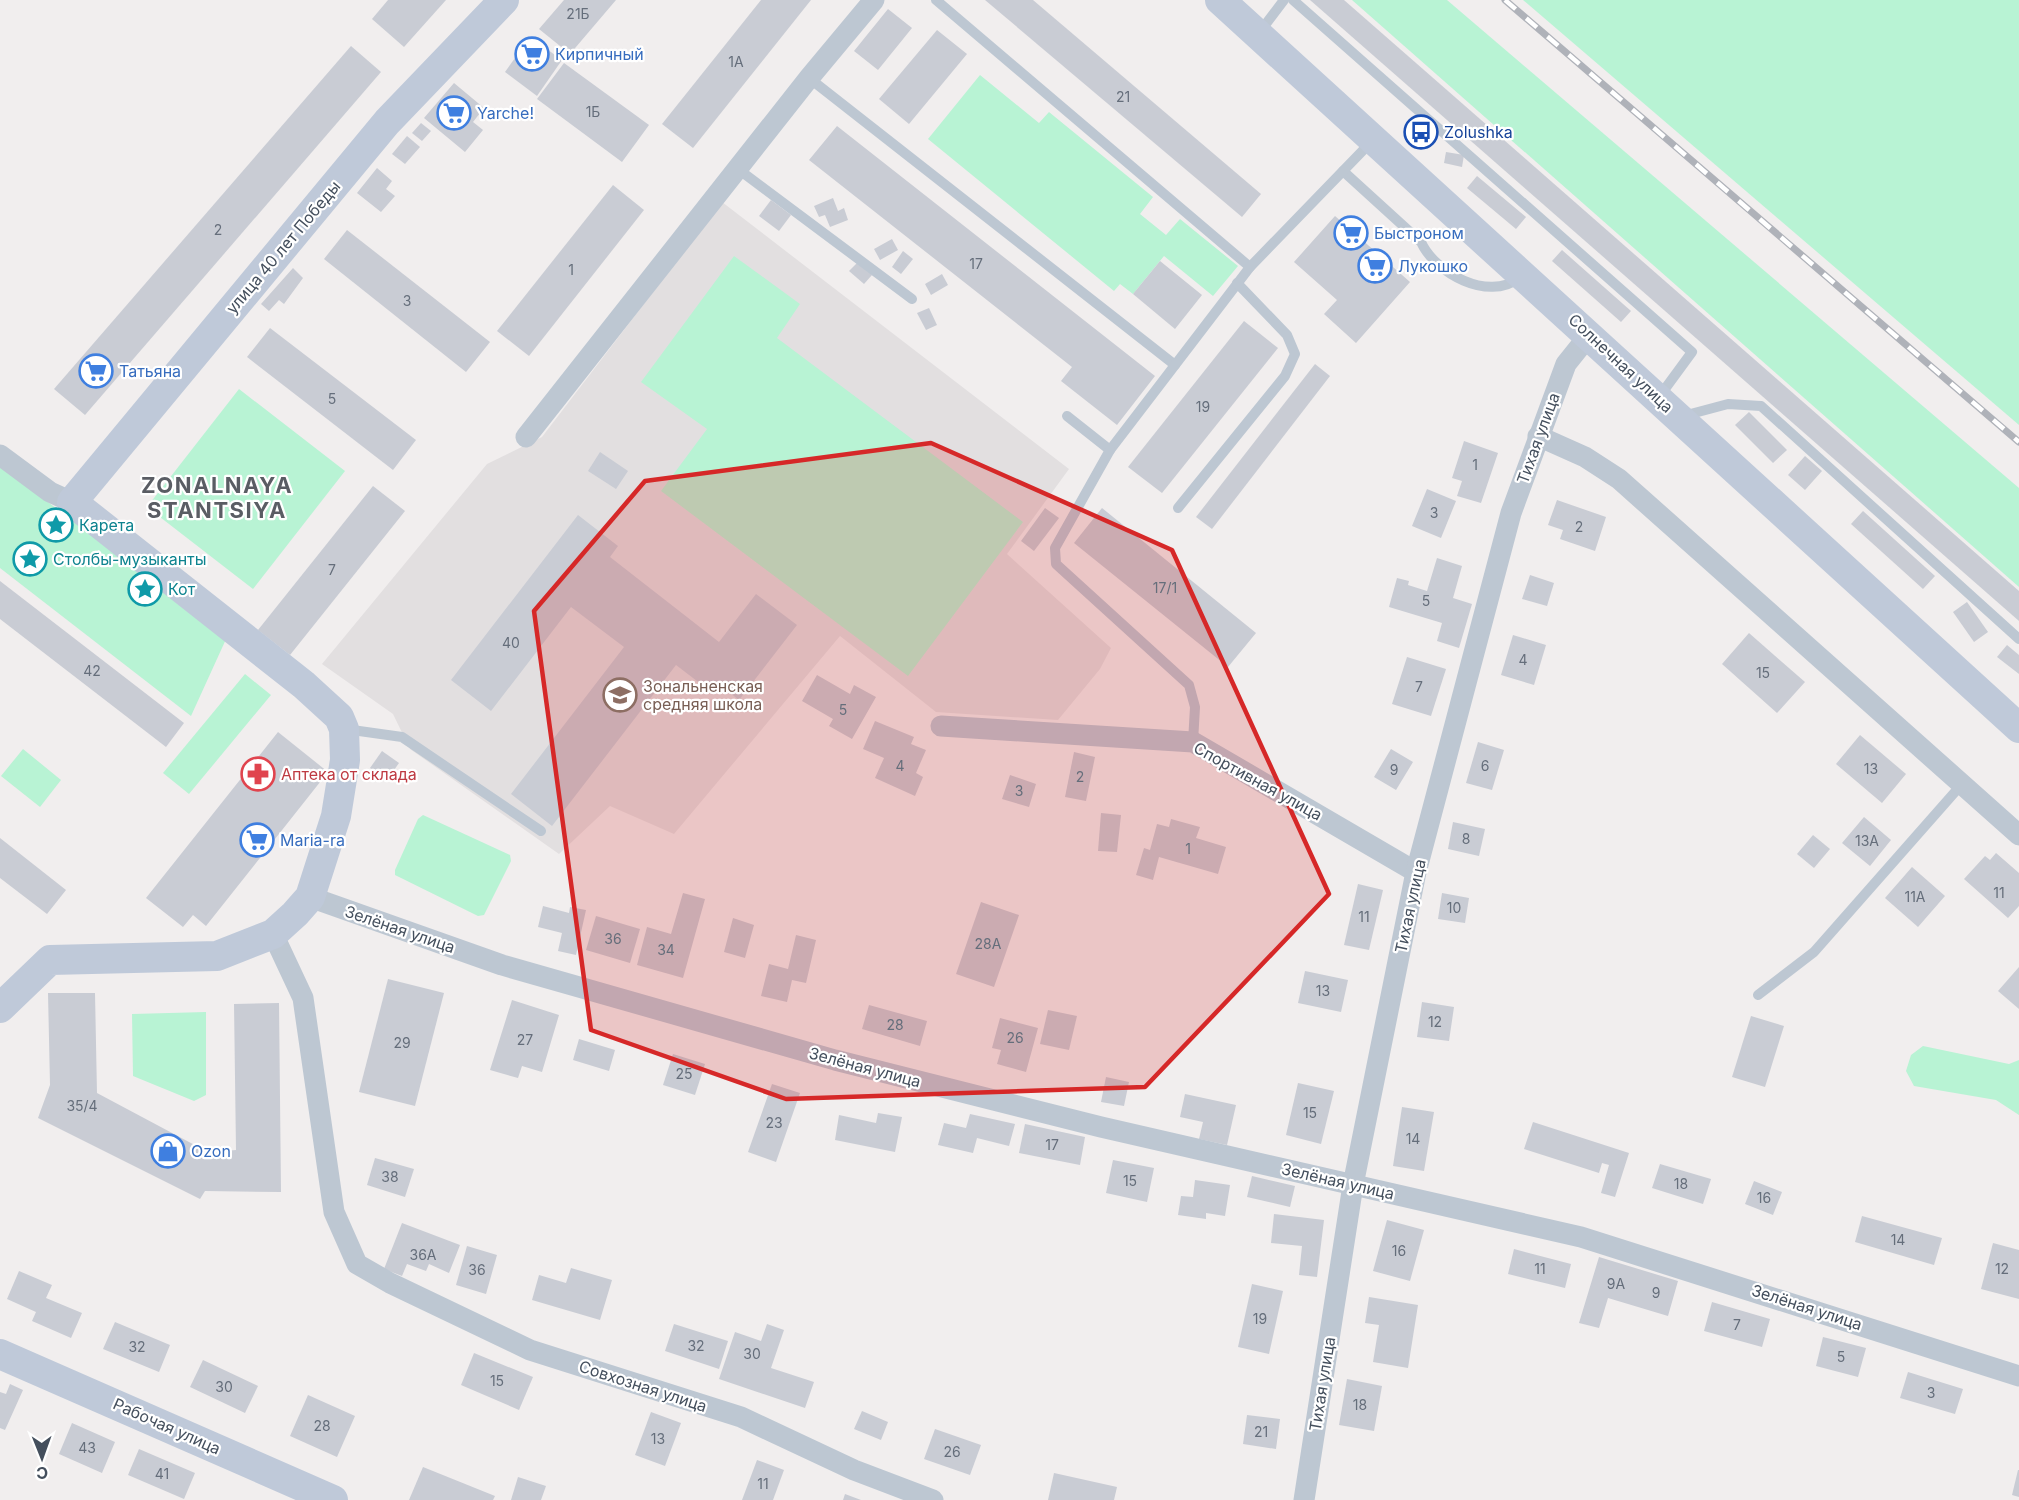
<svg xmlns="http://www.w3.org/2000/svg" width="2019" height="1500" viewBox="0 0 2019 1500" font-family="Inter,sans-serif">
<style>
.education{fill:#e2dfe0}
.green{fill:#b8f3d4}
.building{fill:#c9ccd4}
.lines{fill:none;stroke-linecap:round;stroke-linejoin:round}
.lane{stroke:#bdc7d2;stroke-width:10}
.street{stroke:#bdc7d2;stroke-width:21}
.secondary{stroke:#bfc9d9;stroke-width:30}
.rail-casing{stroke:#afb2b9;stroke-width:7}
.rail{stroke:#fff;stroke-width:4.5;stroke-dasharray:14;stroke-linecap:butt}
.marked{fill:#d62828;fill-opacity:0.2;stroke:#d62828;stroke-width:4.5;stroke-linejoin:round}
.labels{text-anchor:middle;stroke-width:4.5;stroke-linejoin:round;paint-order:stroke}
.number-label{font-size:14px;fill:#656e7b}
.shop-label{font-size:16px;fill:#366cbe;stroke:#fff;text-anchor:start}
.transit-label{font-size:16px;fill:#164399;stroke:#fff;text-anchor:start}
.street-label{font-size:16px;fill:#444f5d;stroke:#fff}
.culture-label{font-size:16px;fill:#0d838f;stroke:#fff;text-anchor:start}
.education-label{font-size:16px;fill:#785e54;stroke:#fff;text-anchor:start}
.health-label{font-size:16px;fill:#be3a42;stroke:#fff;text-anchor:start}
.district-label{font-size:22px;font-weight:bold;letter-spacing:1.5px;fill:#5a5d64;stroke:#fff}
</style>
<rect width="100%" height="100%" fill="#f1eeee"/>
<polygon class="education" points="722,202 1069,469 1007,554 1111,648 1100,669 1058,720 936,712 840,636 674,834 610,806 559,854 410,749 393,714 322,664 487,464 542,437"/>
<g class="green">
<polygon points="1352,0 1447,0 2019,488 2019,587"/>
<polygon points="1523,0 2019,0 2019,425"/>
<polygon points="980,75 1039,123 1049,112 1153,197 1140,214 1166,235 1180,219 1238,266 1213,296 1164,256 1133,294 1120,284 1114,291 928,139"/>
<polygon points="734,256 800,304 777,338 1023,522 908,676 661,491 707,429 641,382"/>
<polygon points="239,389 345,471 253,589 147,507"/>
<polygon points="0,466 227,637 191,716 0,568"/>
<polygon points="245,674 271,695 189,794 163,773"/>
<polygon points="23,749 61,780 40,807 1,776"/>
<polygon points="423,815 510,855 511,861 484,915 478,916 395,875 395,870 418,819"/>
<polygon points="206,1012 206,1095 194,1101 133,1076 132,1014"/>
<polygon points="1923,1046 2009,1064 2019,1060 2019,1115 1996,1100 1914,1086 1906,1071 1911,1055"/>
</g>
<g class="building">
<polygon points="388,0 446,0 404,47 372,19"/>
<polygon points="564,0 616,0 570,54 539,29"/>
<polygon points="761,0 811,0 693,148 662,124"/>
<polygon points="985,0 1033,0 1261,194 1242,217"/>
<polygon points="1310,0 1344,0 2019,591 2019,621"/>
<polygon points="888,9 912,28 878,70 854,51"/>
<polygon points="937,30 967,54 909,124 879,99"/>
<polygon points="530,37 562,60 537,96 505,72"/>
<polygon points="351,46 381,72 85,415 54,389"/>
<polygon points="564,63 649,125 622,162 537,99"/>
<polygon points="454,83 484,108 473,122 483,130 465,152 424,118"/>
<polygon points="421,123 431,131 422,141 412,133"/>
<polygon points="837,126 1155,376 1117,425 1061,381 1072,367 809,160"/>
<polygon points="407,136 420,147 405,164 392,154"/>
<polygon points="1446,152 1464,155 1462,167 1444,163"/>
<polygon points="377,168 392,181 386,189 395,196 381,212 357,193"/>
<polygon points="1477,176 1526,217 1516,229 1467,188"/>
<polygon points="613,185 644,210 529,356 497,331"/>
<polygon points="833,198 838,211 844,208 848,220 830,227 825,215 819,217 814,206"/>
<polygon points="771,200 791,215 779,231 759,216"/>
<polygon points="1335,216 1410,282 1356,343 1324,314 1337,300 1294,262"/>
<polygon points="347,230 490,342 466,372 324,259"/>
<polygon points="892,239 898,250 880,260 874,249"/>
<polygon points="1562,250 1631,311 1621,322 1552,261"/>
<polygon points="903,251 913,259 901,274 892,267"/>
<polygon points="1160,261 1202,295 1175,329 1133,294"/>
<polygon points="858,262 872,275 864,284 849,271"/>
<polygon points="293,268 303,278 284,304 279,300 269,311 261,304"/>
<polygon points="942,274 948,285 931,295 925,284"/>
<polygon points="929,308 937,325 926,330 917,313"/>
<polygon points="1244,321 1278,348 1162,493 1128,467"/>
<polygon points="270,328 416,440 393,470 247,357"/>
<polygon points="1315,364 1330,376 1212,529 1196,517"/>
<polygon points="1749,412 1787,450 1773,463 1735,425"/>
<polygon points="1464,441 1498,453 1481,503 1457,496 1462,481 1452,478"/>
<polygon points="600,452 628,471 616,489 588,471"/>
<polygon points="1805,456 1822,471 1805,490 1788,475"/>
<polygon points="373,486 405,511 290,655 258,630"/>
<polygon points="1427,489 1456,501 1441,538 1412,526"/>
<polygon points="1557,500 1606,517 1595,551 1560,539 1563,530 1548,525"/>
<polygon points="1045,508 1059,518 1034,551 1021,541"/>
<polygon points="1102,508 1256,633 1228,667 1074,543"/>
<polygon points="1863,511 1935,576 1923,589 1851,524"/>
<polygon points="578,515 618,546 610,557 719,642 756,594 797,625 739,700 716,682 710,691 676,665 552,826 511,794 624,647 571,607 491,711 451,680"/>
<polygon points="1437,558 1462,566 1453,598 1472,604 1459,648 1437,641 1442,623 1389,607 1397,578 1409,581 1408,585 1427,591"/>
<polygon points="1530,575 1554,583 1547,606 1522,599"/>
<polygon points="0,581 184,723 166,747 0,619"/>
<polygon points="1967,602 1988,632 1974,642 1953,612"/>
<polygon points="1749,633 1805,682 1777,713 1722,664"/>
<polygon points="1513,635 1546,645 1534,685 1501,675"/>
<polygon points="2007,645 2019,655 2019,674 1997,657"/>
<polygon points="1407,657 1446,669 1431,716 1392,704"/>
<polygon points="817,675 850,694 854,685 876,697 852,739 829,726 833,719 802,701"/>
<polygon points="875,721 914,737 911,744 926,750 916,773 923,777 915,796 875,778 884,758 863,749"/>
<polygon points="278,732 328,772 206,926 193,915 183,927 146,898"/>
<polygon points="1860,735 1906,774 1882,803 1836,764"/>
<polygon points="1478,742 1504,750 1492,790 1466,783"/>
<polygon points="1391,749 1413,762 1396,790 1374,777"/>
<polygon points="382,751 399,763 387,780 370,768"/>
<polygon points="1074,752 1095,757 1086,801 1065,797"/>
<polygon points="1010,775 1036,784 1029,807 1002,799"/>
<polygon points="1101,813 1121,815 1117,852 1098,851"/>
<polygon points="1864,817 1891,840 1870,866 1842,843"/>
<polygon points="1171,819 1200,827 1196,838 1226,847 1218,874 1159,857 1153,880 1136,875 1144,848 1150,850 1157,824 1169,827"/>
<polygon points="1453,822 1485,829 1479,856 1448,849"/>
<polygon points="1813,835 1830,849 1814,868 1797,854"/>
<polygon points="0,838 66,890 47,914 0,878"/>
<polygon points="1996,853 2019,873 2019,906 2008,918 1964,879 1985,856 1990,860"/>
<polygon points="1912,867 1945,896 1918,927 1885,898"/>
<polygon points="1358,884 1383,890 1369,950 1344,945"/>
<polygon points="683,893 705,899 683,978 637,965 647,927 671,934"/>
<polygon points="1442,893 1469,898 1465,923 1438,919"/>
<polygon points="981,902 1019,915 994,987 956,974"/>
<polygon points="543,906 569,913 570,907 586,910 576,955 558,951 562,933 538,927"/>
<polygon points="596,916 640,929 630,963 586,950"/>
<polygon points="733,918 754,925 745,958 724,952"/>
<polygon points="796,935 816,940 806,983 792,980 787,1002 761,996 769,964 788,969"/>
<polygon points="2019,967 2019,1009 1998,991"/>
<polygon points="1305,971 1348,980 1341,1012 1298,1003"/>
<polygon points="388,979 444,993 415,1106 359,1092"/>
<polygon points="48,993 95,993 97,1093 219,1158 224,1157 224,1151 236,1150 234,1004 279,1003 281,1192 205,1191 200,1199 38,1118 50,1085"/>
<polygon points="512,1000 559,1015 542,1072 522,1066 518,1078 490,1070"/>
<polygon points="1422,1002 1454,1007 1449,1041 1417,1037"/>
<polygon points="869,1005 927,1021 920,1046 862,1029"/>
<polygon points="1048,1010 1077,1016 1069,1050 1040,1044"/>
<polygon points="1751,1016 1784,1026 1765,1087 1732,1077"/>
<polygon points="1000,1018 1038,1028 1026,1072 997,1064 1001,1050 992,1048"/>
<polygon points="579,1039 615,1050 609,1071 573,1060"/>
<polygon points="673,1054 705,1064 695,1095 663,1085"/>
<polygon points="1106,1077 1129,1082 1124,1106 1101,1102"/>
<polygon points="1298,1083 1334,1091 1321,1144 1286,1135"/>
<polygon points="772,1084 800,1093 776,1162 748,1152"/>
<polygon points="1185,1094 1236,1105 1227,1145 1199,1139 1203,1122 1180,1117"/>
<polygon points="1402,1107 1434,1112 1424,1171 1393,1166"/>
<polygon points="878,1113 902,1117 895,1152 835,1140 839,1115 876,1123"/>
<polygon points="970,1114 1015,1124 1009,1146 977,1138 973,1153 938,1145 944,1123 966,1128"/>
<polygon points="1533,1122 1629,1153 1615,1197 1601,1193 1609,1165 1602,1163 1599,1173 1524,1149"/>
<polygon points="1025,1124 1085,1137 1080,1165 1019,1153"/>
<polygon points="375,1158 414,1169 405,1197 367,1185"/>
<polygon points="1113,1160 1154,1168 1147,1202 1106,1193"/>
<polygon points="1660,1164 1711,1179 1703,1204 1652,1188"/>
<polygon points="1252,1176 1295,1186 1290,1207 1247,1197"/>
<polygon points="1195,1180 1230,1185 1225,1216 1206,1213 1206,1219 1178,1215 1181,1196 1193,1197"/>
<polygon points="1754,1181 1782,1192 1773,1215 1745,1204"/>
<polygon points="1274,1214 1324,1220 1317,1277 1299,1275 1302,1246 1271,1243"/>
<polygon points="1862,1216 1942,1238 1934,1265 1855,1242"/>
<polygon points="1387,1220 1424,1230 1410,1281 1373,1271"/>
<polygon points="402,1223 460,1245 449,1273 429,1264 426,1271 407,1264 402,1276 384,1269"/>
<polygon points="1993,1243 2019,1250 2019,1299 1981,1289"/>
<polygon points="467,1246 497,1255 486,1294 456,1285"/>
<polygon points="1514,1249 1571,1264 1565,1288 1508,1274"/>
<polygon points="1599,1257 1678,1281 1668,1316 1608,1298 1599,1328 1579,1323"/>
<polygon points="571,1268 612,1280 600,1320 532,1300 539,1275 566,1283"/>
<polygon points="19,1271 52,1285 46,1298 82,1313 71,1338 32,1321 36,1312 7,1299"/>
<polygon points="1252,1284 1283,1291 1269,1354 1238,1347"/>
<polygon points="1369,1297 1418,1305 1408,1368 1373,1362 1379,1325 1365,1323"/>
<polygon points="1712,1302 1770,1319 1762,1347 1704,1331"/>
<polygon points="115,1322 170,1345 159,1372 103,1349"/>
<polygon points="674,1324 728,1341 719,1369 665,1351"/>
<polygon points="767,1324 784,1330 771,1368 814,1382 805,1408 719,1379 735,1332 761,1341"/>
<polygon points="1823,1337 1866,1348 1858,1377 1816,1366"/>
<polygon points="474,1353 533,1377 519,1410 461,1385"/>
<polygon points="203,1360 258,1386 245,1413 190,1387"/>
<polygon points="1908,1372 1963,1389 1955,1414 1900,1398"/>
<polygon points="1347,1379 1382,1386 1374,1431 1339,1425"/>
<polygon points="10,1384 23,1390 5,1430 0,1428 0,1392 6,1394"/>
<polygon points="308,1395 355,1416 337,1457 290,1436"/>
<polygon points="862,1411 888,1422 881,1440 854,1429"/>
<polygon points="651,1412 681,1423 665,1466 635,1455"/>
<polygon points="1247,1415 1280,1419 1276,1449 1243,1444"/>
<polygon points="72,1423 115,1442 102,1473 59,1454"/>
<polygon points="935,1429 981,1445 970,1475 924,1459"/>
<polygon points="139,1449 195,1473 184,1499 128,1475"/>
<polygon points="757,1460 784,1470 773,1500 742,1500"/>
<polygon points="423,1467 495,1496 493,1500 409,1500"/>
<polygon points="2018,1470 2019,1470 2019,1497 2012,1495"/>
<polygon points="1054,1473 1117,1487 1114,1500 1048,1500"/>
<polygon points="518,1477 546,1486 541,1500 511,1500"/>
<polygon points="845,1494 861,1500 843,1500"/>
</g>
<g class="lines">
<g class="lane">
<polyline points="936,0 1250,267"/>
<polyline points="1293,0 1692,352 1659,397"/>
<polyline points="1259,33 1284,0"/>
<polyline points="809,78 1175,365"/>
<polyline points="738,169 912,299"/>
<path d="M1343 171 1421 242C1435 273 1488 302 1519 278"/>
<polyline points="1067,416 1110,450 1250,267 1373,140"/>
<polyline points="1683,416 1728,404 1761,406 2019,639"/>
<polyline points="1110,450 1055,548 1056,564 1189,685 1195,707 1193,742"/>
<polyline points="1178,508 1285,376 1295,354 1287,335 1237,283"/>
<polyline points="345,729 402,737 541,831"/>
<polyline points="1758,995 1814,952 1962,784"/>
</g>
<g class="street">
<polyline points="1538,436 1585,457 1619,479 2019,835"/>
<polyline points="526,437 809,78 874,0"/>
<polyline points="0,455 50,492 72,502"/>
<polyline points="941,726 1193,742 1416,872"/>
<polyline points="310,897 502,965 835,1060 1101,1127 1581,1237 2019,1376"/>
<polyline points="273,934 303,998 334,1212 357,1264 390,1283 530,1350 741,1417 854,1470 933,1500"/>
<polyline points="1304,1500 1353,1185 1416,872 1511,513 1566,364 1590,334"/>
</g>
<g class="secondary">
<polyline points="1220,0 2019,728"/>
<polyline points="0,1008 50,960 217,956 273,934 295,914 310,897 336,816 345,760 344,729 339,717 304,685 72,502 387,122 504,0"/>
<polyline points="0,1354 333,1500"/>
</g>
<defs>
<polyline id="rail" points="1505,0 2019,442"/>
</defs>
<use href="#rail" class="rail-casing"/>
<use href="#rail" class="rail"/>
</g>
<path class="marked" d="M931 443 1172 550 1329 894 1145 1087 786 1099 591 1030 534 611 645 481Z"/>
<defs>
<symbol id="supermarket-ring" viewBox="-11 -11 22 22"><circle r="9.5" fill="#fff" stroke="#3f7fe0" stroke-width="1.5"/><path d="M-6-5.5h2.5l.6 2H6L4.5 2H-2.5L-4.4-4H-6ZM-1.5 3.2a1.3 1.3 0 1 0 .1 0ZM3 3.2a1.3 1.3 0 1 0 .1 0Z" fill="#3f7fe0"/></symbol>
<symbol id="bus-ring" viewBox="-11 -11 22 22"><circle r="9.5" fill="#fff" stroke="#1a4fb4" stroke-width="1.5"/><path d="M-5-6H5V4H4V6H2V4H-2V6H-4V4H-5ZM-3.5-4V0h7V-4ZM-3.5 1.2v1.5H-2V1.2ZM2 1.2v1.5H3.5V1.2Z" fill="#1a4fb4"/></symbol>
<symbol id="sight-ring" viewBox="-11 -11 22 22"><circle r="9.5" fill="#fff" stroke="#0f9aa8" stroke-width="1.5"/><path d="M0-6L1.8-2.2L6-1.7L2.9 1.2L3.7 5.4L0 3.3L-3.7 5.4L-2.9 1.2L-6-1.7L-1.8-2.2Z" fill="#0f9aa8"/></symbol>
<symbol id="school-ring" viewBox="-11 -11 22 22"><circle r="9.5" fill="#fff" stroke="#8d6e63" stroke-width="1.5"/><path d="M0-5L7-2L0 1L-7-2ZM-4 1L0 2.5L4 1V4Q0 6-4 4Z" fill="#8d6e63"/></symbol>
<symbol id="pharmacy-ring" viewBox="-11 -11 22 22"><circle r="9.5" fill="#fff" stroke="#e0444e" stroke-width="1.5"/><path d="M-2-6h4v4h4v4h-4v4h-4v-4h-4v-4h4Z" fill="#e0444e"/></symbol>
<symbol id="shop-ring" viewBox="-11 -11 22 22"><circle r="9.5" fill="#fff" stroke="#3f7fe0" stroke-width="1.5"/><path d="M-5-2.5h2.3a2.7 3.5 0 0 1 5.4 0H5L5.5 6h-11ZM-1.5-2.5h3a1.5 2.3 0 0 0-3 0Z" fill="#3f7fe0"/></symbol>
</defs>
<g fill-rule="evenodd">
<use href="#supermarket-ring" x="513" y="35" width="38" height="38"/>
<use href="#supermarket-ring" x="435" y="94" width="38" height="38"/>
<use href="#bus-ring" x="1402" y="113" width="38" height="38"/>
<use href="#supermarket-ring" x="1332" y="214" width="38" height="38"/>
<use href="#supermarket-ring" x="1356" y="247" width="38" height="38"/>
<use href="#supermarket-ring" x="77" y="352" width="38" height="38"/>
<use href="#sight-ring" x="37" y="506" width="38" height="38"/>
<use href="#sight-ring" x="11" y="540" width="38" height="38"/>
<use href="#sight-ring" x="126" y="570" width="38" height="38"/>
<use href="#school-ring" x="601" y="676" width="38" height="38"/>
<use href="#pharmacy-ring" x="239" y="755" width="38" height="38"/>
<use href="#supermarket-ring" x="238" y="821" width="38" height="38"/>
<use href="#shop-ring" x="149" y="1132" width="38" height="38"/>
</g>
<g class="labels">
<g class="number-label">
<text x="578" y="19">21Б</text>
<text x="736" y="67">1А</text>
<text x="1123" y="102">21</text>
<text x="593" y="117">1Б</text>
<text x="218" y="235">2</text>
<text x="976" y="269">17</text>
<text x="571" y="275">1</text>
<text x="407" y="306">3</text>
<text x="332" y="404">5</text>
<text x="1203" y="412">19</text>
<text x="1475" y="470">1</text>
<text x="1434" y="518">3</text>
<text x="1579" y="532">2</text>
<text x="332" y="575">7</text>
<text x="1165" y="593">17/1</text>
<text x="1426" y="606">5</text>
<text x="511" y="648">40</text>
<text x="1523" y="665">4</text>
<text x="92" y="676">42</text>
<text x="1763" y="678">15</text>
<text x="1419" y="692">7</text>
<text x="843" y="715">5</text>
<text x="900" y="771">4</text>
<text x="1485" y="771">6</text>
<text x="1871" y="774">13</text>
<text x="1394" y="775">9</text>
<text x="1080" y="782">2</text>
<text x="1019" y="796">3</text>
<text x="1466" y="844">8</text>
<text x="1867" y="846">13А</text>
<text x="1188" y="854">1</text>
<text x="1999" y="898">11</text>
<text x="1915" y="902">11А</text>
<text x="1454" y="913">10</text>
<text x="1364" y="922">11</text>
<text x="613" y="944">36</text>
<text x="988" y="949">28А</text>
<text x="666" y="955">34</text>
<text x="1323" y="996">13</text>
<text x="1435" y="1027">12</text>
<text x="895" y="1030">28</text>
<text x="1015" y="1043">26</text>
<text x="525" y="1045">27</text>
<text x="402" y="1048">29</text>
<text x="684" y="1079">25</text>
<text x="82" y="1111">35/4</text>
<text x="1310" y="1118">15</text>
<text x="774" y="1128">23</text>
<text x="1413" y="1144">14</text>
<text x="1052" y="1150">17</text>
<text x="390" y="1182">38</text>
<text x="1130" y="1186">15</text>
<text x="1681" y="1189">18</text>
<text x="1764" y="1203">16</text>
<text x="1898" y="1245">14</text>
<text x="1399" y="1256">16</text>
<text x="423" y="1260">36А</text>
<text x="1540" y="1274">11</text>
<text x="2002" y="1274">12</text>
<text x="477" y="1275">36</text>
<text x="1616" y="1289">9А</text>
<text x="1656" y="1298">9</text>
<text x="1260" y="1324">19</text>
<text x="1737" y="1330">7</text>
<text x="696" y="1351">32</text>
<text x="137" y="1352">32</text>
<text x="752" y="1359">30</text>
<text x="1841" y="1362">5</text>
<text x="497" y="1386">15</text>
<text x="224" y="1392">30</text>
<text x="1931" y="1398">3</text>
<text x="1360" y="1410">18</text>
<text x="322" y="1431">28</text>
<text x="1261" y="1437">21</text>
<text x="658" y="1444">13</text>
<text x="87" y="1453">43</text>
<text x="952" y="1457">26</text>
<text x="162" y="1479">41</text>
<text x="763" y="1489">11</text>
</g>
<g class="shop-label">
<text x="555" y="60">Кирпичный</text>
<text x="477" y="119">Yarche!</text>
<text x="1374" y="239">Быстроном</text>
<text x="1398" y="272">Лукошко</text>
<text x="119" y="377">Татьяна</text>
<text x="280" y="846">Maria-ra</text>
<text x="191" y="1157">Ozon</text>
</g>
<g class="transit-label">
<text x="1444" y="138">Zolushka</text>
</g>
<g class="street-label">
<text transform="translate(283 247) rotate(-50)" y="6">улица 40 лет Победы</text>
<text transform="translate(1621 363) rotate(43)" y="6">Солнечная улица</text>
<text transform="translate(1538 438) rotate(-70)" y="6">Тихая улица</text>
<text transform="translate(1258 781) rotate(29)" y="6">Спортивная улица</text>
<text transform="translate(1410 906) rotate(-78)" y="6">Тихая улица</text>
<text transform="translate(400 929) rotate(19)" y="6">Зелёная улица</text>
<text transform="translate(865 1067) rotate(15)" y="6">Зелёная улица</text>
<text transform="translate(1338 1181) rotate(13)" y="6">Зелёная улица</text>
<text transform="translate(1807 1307) rotate(18)" y="6">Зелёная улица</text>
<text transform="translate(1322 1384) rotate(-81)" y="6">Тихая улица</text>
<text transform="translate(643 1386) rotate(18)" y="6">Совхозная улица</text>
<text transform="translate(167 1426) rotate(24)" y="6">Рабочая улица</text>
</g>
<g class="culture-label">
<text x="79" y="531">Карета</text>
<text x="53" y="565">Столбы-музыканты</text>
<text x="168" y="595">Кот</text>
</g>
<g class="education-label">
<text x="643" y="692">Зональненская<tspan x="643" dy="18">средняя школа</tspan></text>
</g>
<g class="health-label">
<text x="281" y="780">Аптека от склада</text>
</g>
<g class="district-label">
<text x="217" y="493">ZONALNAYA<tspan x="217" dy="25">STANTSIYA</tspan></text>
</g>
</g>
<g transform="translate(42 1458) rotate(179)" stroke="#ffffff" stroke-width="4.5" paint-order="stroke">
<path d="M0-4.5L10 22L0 15L-10 22Z" fill="#444f5d"/>
<text y="-9" font-size="16" font-weight="bold" text-anchor="middle" fill="#444f5d">С</text>
</g>
</svg>
